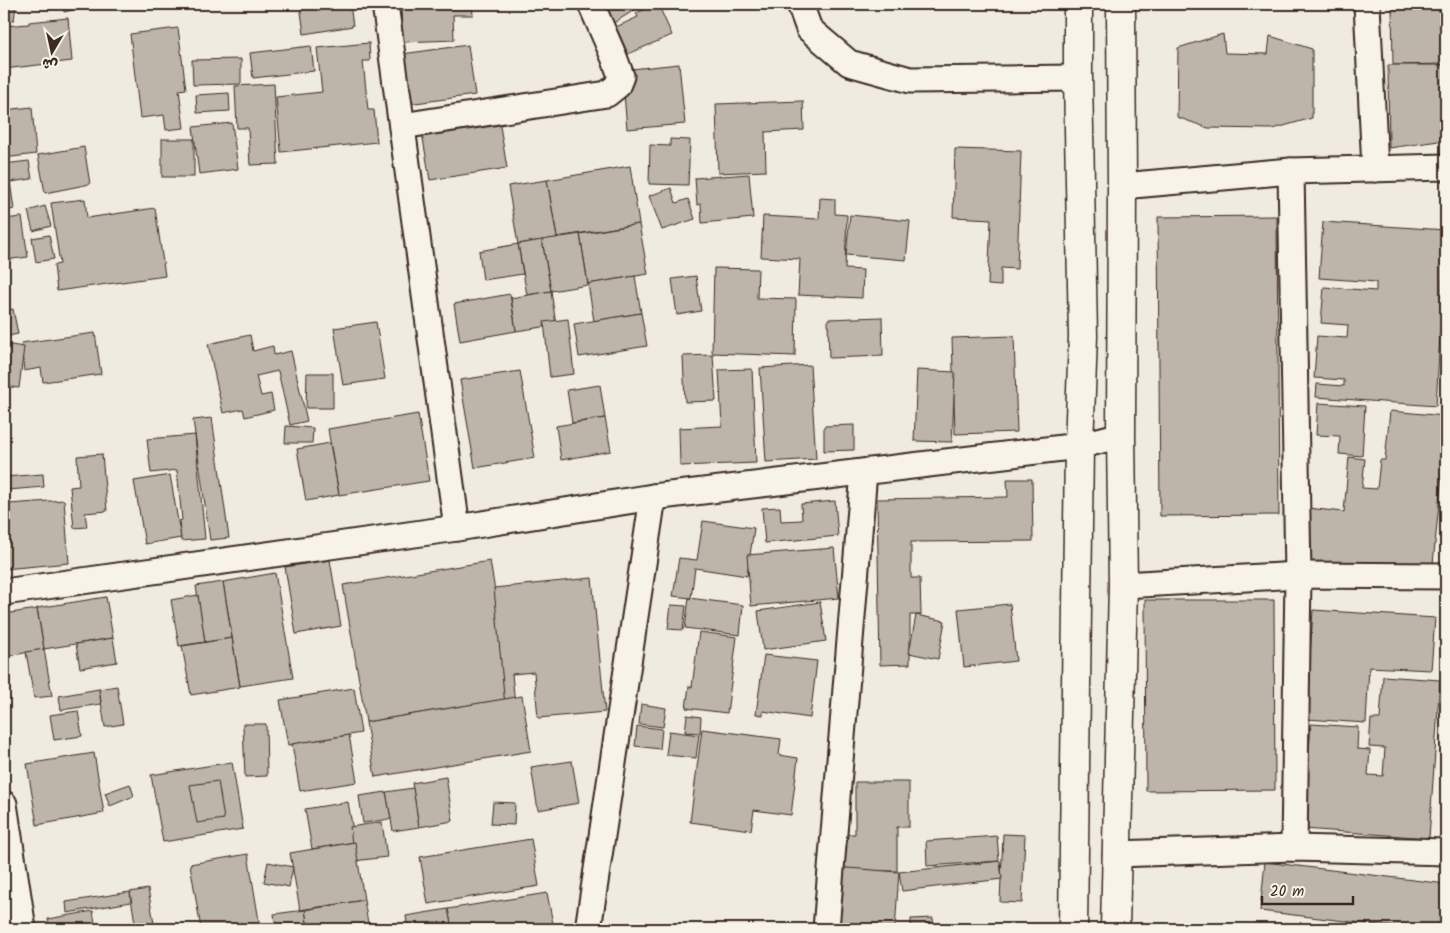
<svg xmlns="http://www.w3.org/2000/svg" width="1450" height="933" viewBox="0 0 1450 933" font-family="Kalam,'Playpen Sans Arabic',sans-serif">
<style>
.building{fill:#bdb5aa;stroke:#3b2a1e}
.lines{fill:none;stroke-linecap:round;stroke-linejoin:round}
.street-casing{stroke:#3b2a1e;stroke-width:29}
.primary-casing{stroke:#3b2a1e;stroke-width:31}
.street{stroke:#f7f3e8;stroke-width:25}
.primary{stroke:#f7f3e8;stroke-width:28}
</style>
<rect width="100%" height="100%" fill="#efebe0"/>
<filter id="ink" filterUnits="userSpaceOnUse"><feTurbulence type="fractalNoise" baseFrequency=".02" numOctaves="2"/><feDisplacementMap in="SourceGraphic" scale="10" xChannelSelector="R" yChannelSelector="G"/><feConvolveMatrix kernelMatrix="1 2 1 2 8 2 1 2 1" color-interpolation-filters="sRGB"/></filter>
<g filter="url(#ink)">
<g class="building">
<polygon points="4,4 16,4 14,20 4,19"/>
<polygon points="62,4 93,4 93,5 64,12"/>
<polygon points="300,4 350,4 353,26 304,34"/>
<polygon points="401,4 472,4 473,15 453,15 454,40 402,42"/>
<polygon points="599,4 644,4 612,24"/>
<polygon points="658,4 672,35 628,54 616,27 638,17 636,13"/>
<polygon points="1392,4 1446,4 1446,64 1393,65"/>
<polygon points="68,18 72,61 4,69 4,26 29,24 29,22"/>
<polygon points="178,28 186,89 179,90 184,128 166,130 164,115 140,118 130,34"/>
<polygon points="1223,34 1225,53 1268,54 1270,36 1312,49 1312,118 1273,129 1208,128 1177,117 1178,48"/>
<polygon points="369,43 370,61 363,61 368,110 374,110 377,142 281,152 276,97 322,92 317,48"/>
<polygon points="468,45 475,95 408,104 402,54"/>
<polygon points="311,46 314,71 253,78 250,53"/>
<polygon points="241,59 241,84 193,85 192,60"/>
<polygon points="679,64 685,124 627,129 622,70"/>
<polygon points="1388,65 1446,65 1446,140 1389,148"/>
<polygon points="274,84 278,164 250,165 248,128 237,128 235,86"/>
<polygon points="229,93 230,111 197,113 196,95"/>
<polygon points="803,101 804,130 765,132 766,171 718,173 716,104"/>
<polygon points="32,107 36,154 4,158 4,110"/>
<polygon points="498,114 507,168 430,180 421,127"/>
<polygon points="232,123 238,169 199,174 193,127"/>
<rect x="162" y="139" width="32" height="38"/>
<polygon points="670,139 690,140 688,185 649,184 650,145 670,146"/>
<polygon points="84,147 90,184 45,193 38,155"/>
<polygon points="955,149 1021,151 1017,269 1001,268 1001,286 988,285 991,219 953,217"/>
<polygon points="29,161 32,179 10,182 14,209 4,211 4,164"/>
<polygon points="630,166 639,224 557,237 547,180"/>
<polygon points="749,174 753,218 702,223 701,204 697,205 695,178"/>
<polygon points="547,180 557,238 518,244 508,186"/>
<polygon points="671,188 676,203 688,199 695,219 662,230 649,196"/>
<polygon points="820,198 835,199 835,214 847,215 845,269 863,270 862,298 798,295 800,259 761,257 763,216 819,219"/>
<polygon points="85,199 87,218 155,208 165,276 57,291 54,265 60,264 51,203"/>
<polygon points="45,206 51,226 33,231 28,211"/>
<polygon points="850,215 910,221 906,260 846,255"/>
<polygon points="1277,216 1279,515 1160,516 1158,217"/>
<polygon points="22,217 28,257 4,260 4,219"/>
<polygon points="1323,222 1446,230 1436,406 1316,397 1317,384 1344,386 1344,380 1314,378 1317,336 1347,338 1348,325 1321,323 1324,287 1376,291 1376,282 1319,278"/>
<polygon points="639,224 648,274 588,284 580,234"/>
<polygon points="580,234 588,285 551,291 542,240"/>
<polygon points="49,235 54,259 36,262 32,238"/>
<polygon points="542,240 551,291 527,295 518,244"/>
<polygon points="518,244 523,274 483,280 479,251"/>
<polygon points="714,268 758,269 757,298 796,299 795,356 712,353"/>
<polygon points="635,276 641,313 594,321 588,284"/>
<polygon points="696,276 701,311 677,315 672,279"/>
<polygon points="551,291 556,325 516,331 511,298"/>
<polygon points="510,294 516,331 460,341 454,304"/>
<polygon points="13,309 18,334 4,337 4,311"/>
<polygon points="641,313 647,346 579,357 574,324"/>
<polygon points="882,317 883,356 829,358 828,319"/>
<polygon points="568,319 574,374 550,377 544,322"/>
<polygon points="376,322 385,379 343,385 334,328"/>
<polygon points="95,333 101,374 43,382 41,368 24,371 21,343"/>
<polygon points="250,335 253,351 273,346 274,355 291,351 307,421 290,425 278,371 256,376 261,396 271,394 274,410 245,417 243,409 223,413 208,344"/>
<polygon points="1014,336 1017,432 955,434 952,338"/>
<polygon points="4,344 24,347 19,388 4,386"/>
<polygon points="713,355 716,401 685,402 683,356"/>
<polygon points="810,365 816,459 766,462 760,368"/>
<polygon points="752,369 756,463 680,466 679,428 722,426 719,370"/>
<polygon points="917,370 955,372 952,442 914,441"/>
<polygon points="520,371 535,458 475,468 460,380"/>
<polygon points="307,373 333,373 333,408 306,408"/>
<polygon points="600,385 605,418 572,423 567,390"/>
<polygon points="1318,403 1365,406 1362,456 1339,454 1340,436 1316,435"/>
<polygon points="1390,411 1446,416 1446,433 1432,574 1301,565 1307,508 1344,512 1349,457 1365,459 1362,488 1377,489 1380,460 1385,460"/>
<polygon points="418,414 429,481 339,495 328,429"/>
<polygon points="212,418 229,538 210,540 193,420"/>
<polygon points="605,418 611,451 561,460 556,426"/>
<polygon points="854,425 854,450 824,451 824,426"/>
<polygon points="286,426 313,428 312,443 285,443"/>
<polygon points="195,435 205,539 181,541 179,521 182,520 177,470 151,473 147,439"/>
<polygon points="330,443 339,495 306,501 297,449"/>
<polygon points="102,454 107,511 85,513 87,527 74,528 70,487 79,486 77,456"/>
<polygon points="43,474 44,487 8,490 9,504 64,500 69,563 4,569 4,477"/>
<polygon points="170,475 181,538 145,544 134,481"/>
<polygon points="1007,479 1032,479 1033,541 911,542 911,578 920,578 921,615 910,615 910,664 880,665 877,499 1008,497"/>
<polygon points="835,501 838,536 765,543 762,508 780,507 781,521 802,520 801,504"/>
<polygon points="703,521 754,528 747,576 695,568 691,598 673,596 679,558 697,560"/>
<polygon points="834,548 839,598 751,606 747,555"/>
<polygon points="330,560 341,626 296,634 285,567"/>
<polygon points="490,561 513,698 366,722 343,585"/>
<polygon points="275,573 293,678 240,686 223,582"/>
<polygon points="592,578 605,712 538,718 534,672 512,674 516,715 506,716 494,588"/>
<polygon points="223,582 232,638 205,642 196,586"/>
<polygon points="198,595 205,642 179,646 171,600"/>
<polygon points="106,597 113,638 44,649 37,608"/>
<polygon points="689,598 743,605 740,635 685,628"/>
<polygon points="1145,600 1274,600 1275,790 1146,791"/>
<polygon points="820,602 826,641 763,650 758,611"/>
<polygon points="1010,604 1016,661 964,667 958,609"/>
<polygon points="671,605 686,606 683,630 668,629"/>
<polygon points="37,609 44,649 9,656 4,623 4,614"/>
<polygon points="1313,610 1435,618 1431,670 1369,667 1366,723 1306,719"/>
<polygon points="916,615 945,621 938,659 909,653"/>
<polygon points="699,632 737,637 727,713 686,708 689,686 692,687"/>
<polygon points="113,638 117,662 80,668 76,644"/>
<polygon points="232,638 240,687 191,695 182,646"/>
<polygon points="44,649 52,696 34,698 26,652"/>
<polygon points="764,655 817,661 810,718 763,711 763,715 756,714"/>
<polygon points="1383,676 1440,680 1429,838 1303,829 1311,724 1358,727 1357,749 1370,750 1368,775 1383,776 1385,748 1369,747 1371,719 1380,719"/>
<polygon points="117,686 123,724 105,727 99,689"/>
<polygon points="354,688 361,733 288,745 280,700"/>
<polygon points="99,689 101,704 61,710 59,696"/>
<polygon points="522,696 531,751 375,777 366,722"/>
<polygon points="641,704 666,708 663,727 639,724"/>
<polygon points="78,711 82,736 54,740 50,715"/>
<polygon points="687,715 701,717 700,733 685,732"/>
<polygon points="243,724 266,724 267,776 245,777"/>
<polygon points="637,726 662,729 660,749 635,746"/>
<polygon points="702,729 781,739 779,755 798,758 791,815 754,810 751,830 690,822"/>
<polygon points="669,731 699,735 696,758 666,755"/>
<polygon points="349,735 357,782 300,791 292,744"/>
<polygon points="94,753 104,813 37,825 27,764"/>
<polygon points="572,761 579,803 538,810 531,767"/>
<polygon points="232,762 243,829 163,842 151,775"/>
<polygon points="446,777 453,821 419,827 412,783"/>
<polygon points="218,781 224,819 197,823 190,785"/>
<polygon points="855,782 909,782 909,827 897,827 897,871 839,871 839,834 855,834"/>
<polygon points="130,784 134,796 110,806 105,793"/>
<polygon points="413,788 419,827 393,831 386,792"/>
<polygon points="386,792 391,819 363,823 359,796"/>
<polygon points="348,802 355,842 312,849 305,809"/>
<polygon points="493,802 515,803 514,825 491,824"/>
<polygon points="382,822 387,857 354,861 350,827"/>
<polygon points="1003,834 1025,835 1022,903 1000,902"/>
<polygon points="997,836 999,861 927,866 926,841"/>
<polygon points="531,839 539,886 428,904 420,857"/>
<polygon points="355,842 364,900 300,910 290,853"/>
<polygon points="248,854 260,927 245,929 201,929 190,864"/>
<polygon points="1000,861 1002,879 902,891 899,872"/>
<polygon points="268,862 293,867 289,887 264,882"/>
<polygon points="1265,862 1446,884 1446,929 1412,929 1260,911"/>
<polygon points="835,867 899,872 895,929 872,929 831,926"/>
<polygon points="148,889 155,929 136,929 130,892"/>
<polygon points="130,892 131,902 67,913 66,902"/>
<polygon points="547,893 554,929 452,929 448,909"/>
<polygon points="364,900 369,929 308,929 305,910"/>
<polygon points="448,909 452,929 408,929 406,916"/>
<polygon points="305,910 308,929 276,929 274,914"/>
<polygon points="93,911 96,929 50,929 48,919"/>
<polygon points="933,918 934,929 911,929 911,919"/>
<rect x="967" y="926" width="45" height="3"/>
</g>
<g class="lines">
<defs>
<g id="street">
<polyline points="385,4 457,528"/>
<polyline points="800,4 809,29 849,63 910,80 1078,78"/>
<polyline points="1367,4 1375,169"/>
<polyline points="402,126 607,94 617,86 621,76 614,57 591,4"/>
<polyline points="1291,171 1298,575 1294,848"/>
<polyline points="1122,186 1291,171 1446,167"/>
<polyline points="1123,585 1298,575 1446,576"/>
<polyline points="4,592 457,528 653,497 1079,446 1121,435"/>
<polyline points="4,804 23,929"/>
<polyline points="1116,854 1294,848 1446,852"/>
<polyline points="588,929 653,497"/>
<polyline points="826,929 864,472"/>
</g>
<g id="primary">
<polyline points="1073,929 1079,446 1083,336 1078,78 1078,4"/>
<polyline points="1115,929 1123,585 1121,435 1122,186 1121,4"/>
</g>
</defs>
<use href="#street" class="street-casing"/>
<use href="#primary" class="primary-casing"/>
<use href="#street" class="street"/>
<use href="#primary" class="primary"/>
</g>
</g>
<rect width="1450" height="933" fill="none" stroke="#f7f3e8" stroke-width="20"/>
<rect x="10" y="10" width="1430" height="913" fill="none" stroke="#3b2a1e" stroke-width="2" filter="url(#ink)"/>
<g transform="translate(52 52) rotate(189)" stroke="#f7f3e8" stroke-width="4" paint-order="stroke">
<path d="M0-4L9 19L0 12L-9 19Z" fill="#3b2a1e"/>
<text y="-8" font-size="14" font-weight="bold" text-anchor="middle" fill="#3b2a1e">ش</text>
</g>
<path d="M1262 896v8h91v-8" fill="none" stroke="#3b2a1e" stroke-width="2.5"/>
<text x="1270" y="896" font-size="15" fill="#3b2a1e" stroke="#f7f3e8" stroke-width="4" paint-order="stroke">20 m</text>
</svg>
